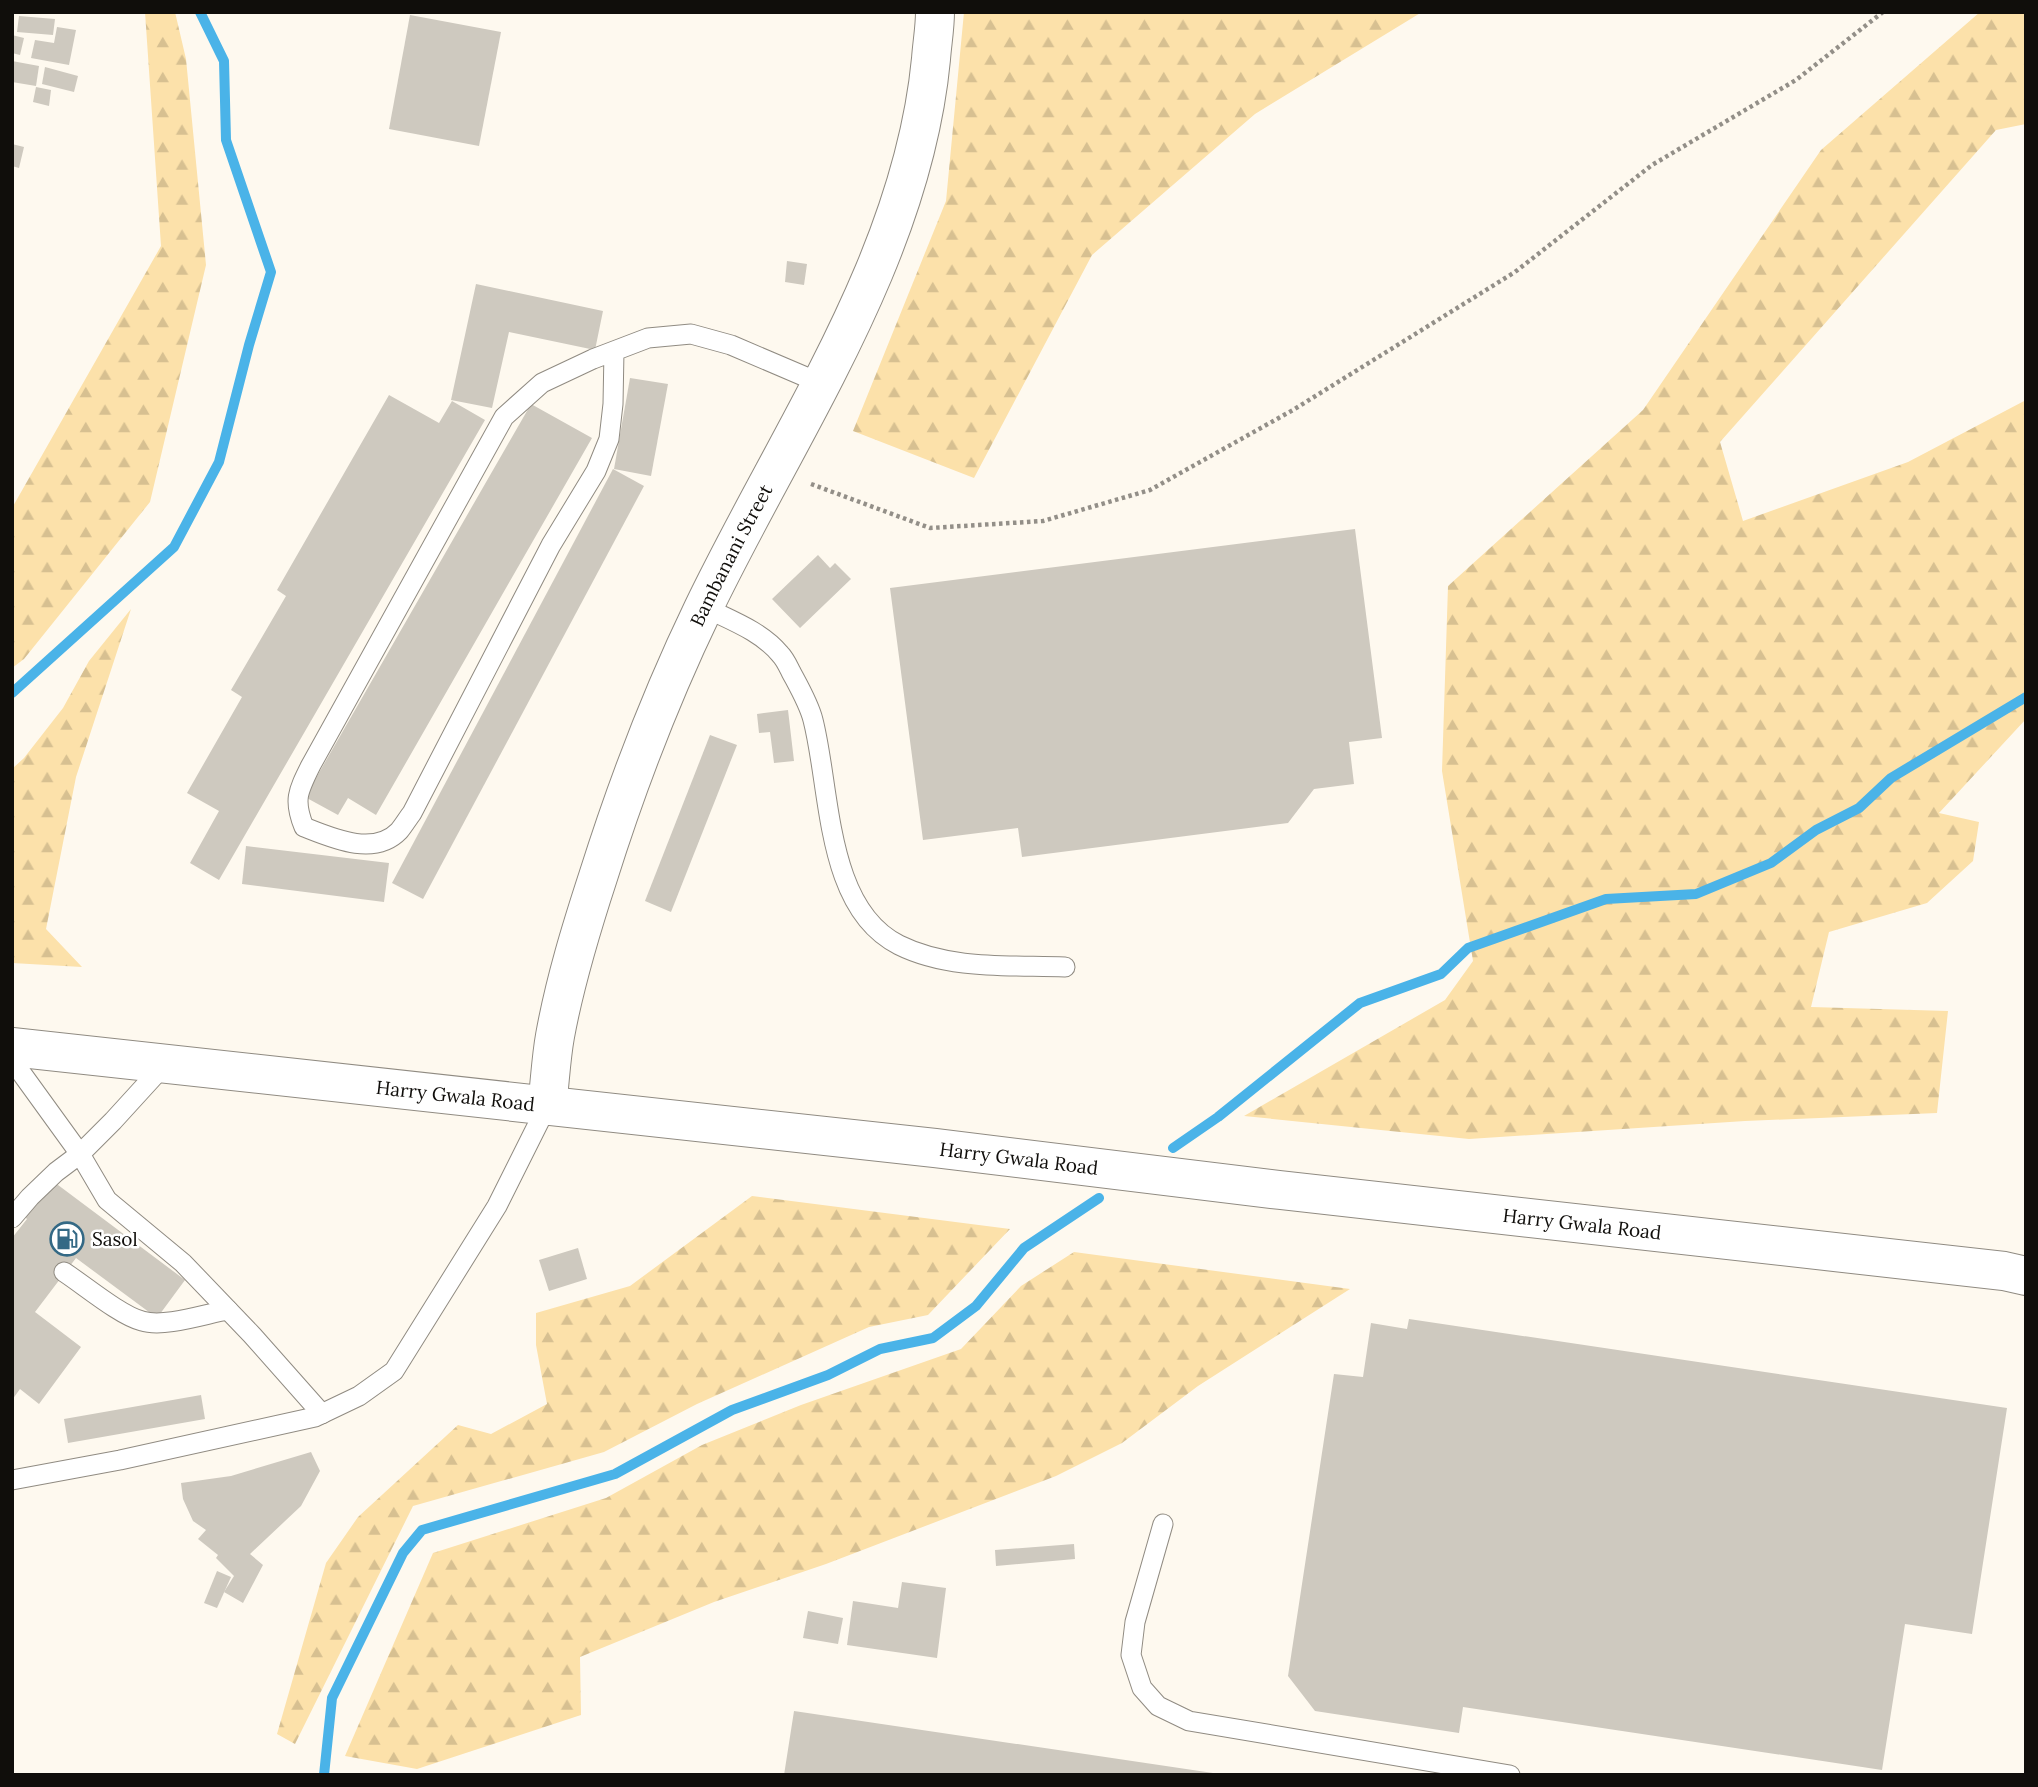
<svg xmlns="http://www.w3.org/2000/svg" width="2038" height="1787" viewBox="0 0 2038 1787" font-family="Lora,serif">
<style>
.forest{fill:url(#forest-firs)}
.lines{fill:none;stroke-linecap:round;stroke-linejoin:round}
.stream{stroke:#4ab3e8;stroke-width:10}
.building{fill:#cec9bf}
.service-casing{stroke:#908b82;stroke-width:21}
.minor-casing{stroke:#908b82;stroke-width:40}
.secondary-casing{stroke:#908b82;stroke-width:40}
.path{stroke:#938f88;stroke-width:4.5;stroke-dasharray:3.5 3.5;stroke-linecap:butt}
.service{stroke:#fff;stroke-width:19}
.minor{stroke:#fff;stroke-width:38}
.secondary{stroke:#fff;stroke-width:38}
.labels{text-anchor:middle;stroke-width:5;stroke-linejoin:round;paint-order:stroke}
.street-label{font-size:19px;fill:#100e0b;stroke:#fff}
.poi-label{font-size:19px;fill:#100e0b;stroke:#fff;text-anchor:start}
</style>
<defs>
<pattern id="forest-firs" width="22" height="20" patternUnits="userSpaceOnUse" patternTransform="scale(1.75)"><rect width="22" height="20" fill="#fce1aa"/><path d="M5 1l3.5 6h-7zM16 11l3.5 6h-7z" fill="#d7c091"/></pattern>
</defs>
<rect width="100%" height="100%" fill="#fef9ef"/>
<g class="forest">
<polygon points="145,12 175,12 186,59 206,265 150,502 24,659 12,668 12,508 161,246"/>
<polygon points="964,12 1422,12 1255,114 1092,255 974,478 853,431 946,201"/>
<polygon points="1980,12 2026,12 2026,124 1996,130 1720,442 1743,521 1908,462 2026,400 2026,719 1939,813 1979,822 1973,861 1927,903 1829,932 1811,1007 1948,1011 1937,1113 1745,1121 1469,1139 1244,1116 1445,1000 1473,961 1442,771 1448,586 1643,410 1821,150"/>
<polygon points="131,609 76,777 46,929 82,967 12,963 12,769 24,758 63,708 89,661"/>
<polygon points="752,1196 1010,1229 928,1315 869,1327 697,1404 604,1452 413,1506 295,1744 277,1734 326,1563 358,1517 458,1425 491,1434 547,1404 536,1345 536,1313 630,1286"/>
<polygon points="1074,1252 1350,1289 1198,1386 1122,1443 1056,1476 826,1564 714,1602 580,1657 581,1715 417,1769 345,1756 433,1553 606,1498 702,1445 801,1405 961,1349 1021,1286"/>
</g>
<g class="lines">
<g class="stream">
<polyline points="12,693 174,547 219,462 249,345 271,272 226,140 224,61 200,12"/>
<polyline points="1173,1148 1218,1117 1360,1003 1441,974 1468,948 1606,899 1696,894 1771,863 1816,830 1859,808 1891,778 2026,697"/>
<polyline points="324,1775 332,1698 403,1553 422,1530 615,1474 732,1410 828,1375 880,1349 933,1338 976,1306 1024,1248 1099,1198"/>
</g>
</g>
<g class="building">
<polygon points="410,15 501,32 479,146 389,129"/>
<polygon points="19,16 55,19 53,35 17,32"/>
<polygon points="57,27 76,30 69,65 31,58 35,40 54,43"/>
<polygon points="12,35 24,38 20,55 12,53"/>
<polygon points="12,61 39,66 36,86 12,82"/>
<polygon points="45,67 78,76 74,92 42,84"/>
<polygon points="36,87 51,90 49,106 33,102"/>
<polygon points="12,144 24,147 19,168 12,166"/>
<polygon points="787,261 807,264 804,285 785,282"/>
<polygon points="476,284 603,311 595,350 509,332 492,408 451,400"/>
<polygon points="630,378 668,384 651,476 614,469"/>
<polygon points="389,395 439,423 452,401 485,420 219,880 190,863 219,811 187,793 242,697 231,690 286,596 277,590"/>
<polygon points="531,404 592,438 376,815 348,798 338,815 305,797"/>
<polygon points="613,469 644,486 423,899 392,883"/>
<polygon points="1355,529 1382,738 1349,742 1354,784 1314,789 1288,823 1022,857 1018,828 923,840 890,588"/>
<polygon points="818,555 830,568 835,563 851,579 800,628 772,599"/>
<polygon points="788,710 794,761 774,763 770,732 759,733 757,714"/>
<polygon points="710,735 737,745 671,912 645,901"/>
<polygon points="246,846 389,863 384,902 242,884"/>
<polygon points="50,1179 185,1280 157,1318 76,1258 35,1312 81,1347 39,1404 20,1389 12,1400 12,1238 27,1219 23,1215"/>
<polygon points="578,1248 587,1279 549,1291 539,1260"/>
<polygon points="1409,1319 2007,1408 1972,1634 1905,1624 1882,1770 1463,1707 1459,1733 1315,1711 1288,1676 1334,1374 1363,1377 1371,1323 1407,1329"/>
<polygon points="201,1395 205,1419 68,1443 64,1419"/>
<polygon points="311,1452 320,1471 301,1506 250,1554 263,1565 243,1603 224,1592 234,1576 216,1558 218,1555 198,1539 206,1530 193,1521 183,1499 181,1483 231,1476"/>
<polygon points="1074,1544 1075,1559 996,1566 995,1550"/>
<polygon points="217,1571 231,1577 217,1608 204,1603"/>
<polygon points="902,1582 946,1588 937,1658 847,1645 853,1601 898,1608"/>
<polygon points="808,1611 843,1618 838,1644 803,1638"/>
<polygon points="794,1711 1213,1773 1212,1775 784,1775"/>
</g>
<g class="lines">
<defs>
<g id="service">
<path d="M614 351 613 404 609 439 596 471 551 545 412 813C408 818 404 825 399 831 374 857 332 838 304 827 293 800 298 791 311 765L504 417 542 383 593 359 648 338 691 334 731 345 820 383"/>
<path d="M704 607C730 620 761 631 780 654 785 659 788 666 791 672 799 687 809 704 813 720 831 790 825 908 899 945 949 970 1010 965 1065 967"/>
<polyline points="12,1060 80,1154 107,1200 183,1263 252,1335 322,1414"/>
<polyline points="12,1218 30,1197 56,1172 80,1154 113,1121 165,1064"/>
<path d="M64 1272C84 1285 121 1316 142 1321 164 1328 205 1314 228 1310"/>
<polyline points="12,1480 120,1460 315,1417 359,1396 394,1371 497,1206 547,1106"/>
<polyline points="1163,1524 1135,1622 1131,1655 1142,1688 1158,1706 1189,1721 1510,1775"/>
</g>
<g id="minor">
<path id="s1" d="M547 1106C550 1082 551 1058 555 1036 565 981 581 929 598 877 627 785 661 696 703 609 788 432 912 259 931 59 932 44 935 28 935 12"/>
</g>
<g id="secondary">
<path id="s2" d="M12 1047 935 1148 1280 1190 2004 1271 2026 1276"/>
</g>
</defs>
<use href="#service" class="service-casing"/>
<use href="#minor" class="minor-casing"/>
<use href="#secondary" class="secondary-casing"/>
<polyline class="path" points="811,484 930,528 1043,521 1150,490 1293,410 1515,272 1652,165 1796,80 1883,12"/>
<use href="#service" class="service"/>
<use href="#minor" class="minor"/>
<use href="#secondary" class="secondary"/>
</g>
<defs>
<symbol id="fuel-ring" viewBox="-11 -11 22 22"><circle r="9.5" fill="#fff" stroke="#346985" stroke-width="1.5"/><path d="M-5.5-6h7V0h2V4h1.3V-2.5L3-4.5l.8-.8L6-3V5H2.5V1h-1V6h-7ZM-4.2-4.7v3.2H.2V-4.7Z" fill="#346985"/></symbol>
</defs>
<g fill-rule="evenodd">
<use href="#fuel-ring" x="48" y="1220" width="38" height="38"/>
</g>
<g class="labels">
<g class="street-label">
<text dy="7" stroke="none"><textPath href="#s1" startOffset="584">Bambanani Street</textPath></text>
<text dy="7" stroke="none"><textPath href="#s2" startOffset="446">Harry Gwala Road</textPath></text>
<text dy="7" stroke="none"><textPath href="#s2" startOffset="1013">Harry Gwala Road</textPath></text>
<text dy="7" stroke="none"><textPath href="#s2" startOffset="1580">Harry Gwala Road</textPath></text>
</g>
<g class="poi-label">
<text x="92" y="1246">Sasol</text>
</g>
</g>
<rect width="2038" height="1787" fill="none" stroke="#100e0b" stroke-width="28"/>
</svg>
